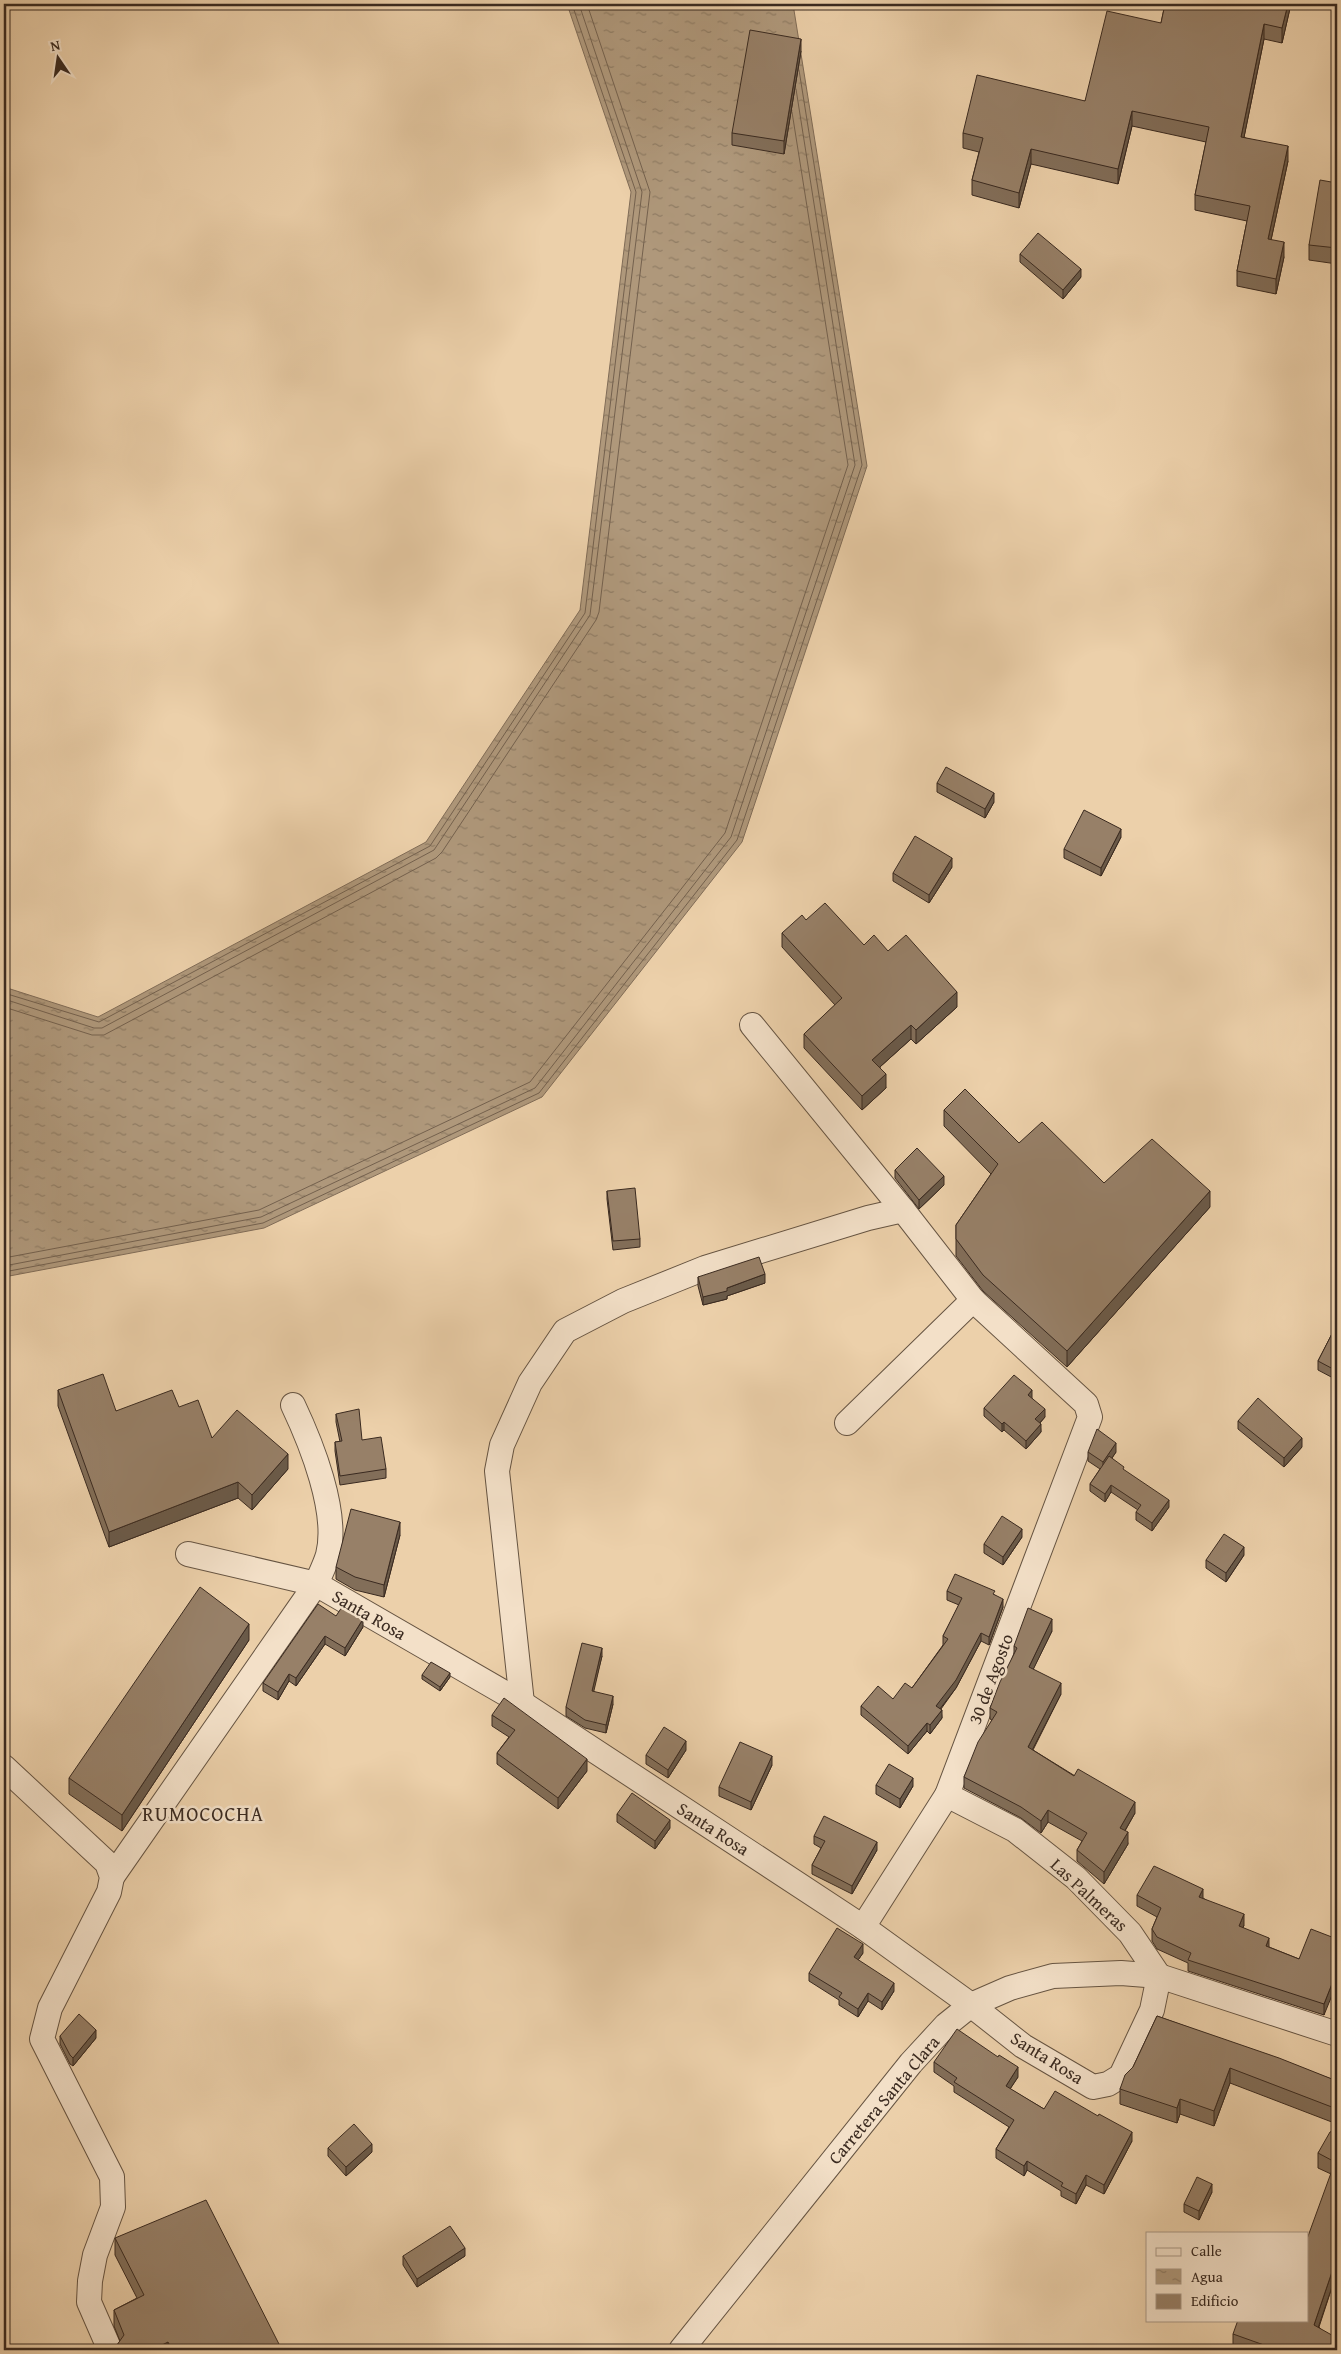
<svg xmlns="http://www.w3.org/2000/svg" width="1341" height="2354" viewBox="0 0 1341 2354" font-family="'Gentium Book Plus',serif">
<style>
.water{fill:url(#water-ripples);stroke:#806c57}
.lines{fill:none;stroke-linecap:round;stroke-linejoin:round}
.shore{stroke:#74614e;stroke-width:1}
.minor-casing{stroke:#665442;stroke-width:26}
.minor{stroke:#f3e0c8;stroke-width:24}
.wall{fill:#826e59;stroke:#3a2a20}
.shaded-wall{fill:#6a5a49;stroke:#3a2a20}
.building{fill:#978068;stroke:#3a2a20}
.labels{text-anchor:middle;stroke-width:5;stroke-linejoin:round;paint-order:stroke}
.street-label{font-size:18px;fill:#3a2a20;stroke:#f3e0c8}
.quarter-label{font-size:20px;letter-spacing:1px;fill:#3a2a20;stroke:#f3e0c8}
</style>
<defs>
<pattern id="water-ripples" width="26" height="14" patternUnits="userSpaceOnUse" patternTransform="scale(1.25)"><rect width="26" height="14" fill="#af987b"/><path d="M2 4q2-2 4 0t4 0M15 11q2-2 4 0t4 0" fill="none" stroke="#8f7c64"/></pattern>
</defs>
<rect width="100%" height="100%" fill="#ecd0aa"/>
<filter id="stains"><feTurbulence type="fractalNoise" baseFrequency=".004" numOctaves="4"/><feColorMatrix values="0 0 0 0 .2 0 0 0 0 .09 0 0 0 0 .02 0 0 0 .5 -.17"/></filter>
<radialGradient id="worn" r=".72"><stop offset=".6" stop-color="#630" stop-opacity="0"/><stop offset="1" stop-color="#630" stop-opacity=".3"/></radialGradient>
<polygon class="water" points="567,4 793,4 867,466 742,842 542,1097 264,1228 4,1277 4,987 98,1017 426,842 580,610 631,192"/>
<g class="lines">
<g class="shore">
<polyline points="4,993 99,1022 430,846 585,613 636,192 572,4"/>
<polyline points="4,999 94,1028 102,1028 434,850 590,615 642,192 579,4"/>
<polyline points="4,1007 92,1035 104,1035 436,858 442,852 596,620 599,612 650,192 587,4"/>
<polyline points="4,1258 259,1210 530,1082 725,833 848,465 792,112"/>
<polyline points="4,1266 261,1217 535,1088 731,837 855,465 796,89"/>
<polyline points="4,1272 263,1223 539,1093 737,840 862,465 799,70"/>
</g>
<defs>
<g id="minor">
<polyline points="752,1025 903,1210 973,1300 1086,1404 1090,1417 947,1795 863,1927"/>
<polyline points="847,1423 973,1300"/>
<polyline points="188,1554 316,1584 522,1703 863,1927 971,2005 1023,2046 1093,2087 1108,2084 1121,2076 1152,2010 1159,1976"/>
<polyline points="522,1703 497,1471 502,1445 530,1383 565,1331 623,1301 705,1268 868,1218 903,1210"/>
<polyline points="4,1767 107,1863 112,1877 109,1892 50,2008 42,2039 112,2177 113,2207 95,2255 90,2281 89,2302 110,2350"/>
<polyline points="947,1795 1015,1830 1076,1878 1130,1933 1159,1976"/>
<path d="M112 1877 316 1584C320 1575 325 1565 328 1555 339 1512 311 1443 293 1405"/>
<polyline points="681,2350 911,2063 946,2025 971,2005 1010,1988 1053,1976 1121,1973 1159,1976 1337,2034"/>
</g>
</defs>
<use href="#minor" class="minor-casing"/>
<use href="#minor" class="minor"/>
</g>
<g class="wall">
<polygon points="1165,4 1291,4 1282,43 1264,39 1244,137 1288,161 1271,240 1284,257 1276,294 1237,286 1237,271 1247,221 1195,210 1195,195 1206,142 1132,126 1118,184 1031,164 1019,208 972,195 972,180 979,152 963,148 963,133 1085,101 1161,23"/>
<polygon points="801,51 784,154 732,145 732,133"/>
<polygon points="1337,183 1337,264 1309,260 1309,245"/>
<polygon points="1020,254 1081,277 1063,299 1020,262"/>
<polygon points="937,783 994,802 985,818 937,792"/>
<polygon points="1121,837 1101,876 1064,858 1064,849"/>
<polygon points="952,867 929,903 893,881 893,873"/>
<polygon points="806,920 864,945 888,951 957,1007 916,1044 911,1039 880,1067 886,1088 862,1110 804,1048 804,1034 835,1005 782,947 782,933"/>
<polygon points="944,1110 1019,1143 1104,1183 1210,1207 1067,1367 983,1291 956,1256 956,1225 991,1174 944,1126"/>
<polygon points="895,1170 944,1185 919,1209 895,1178"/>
<polygon points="607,1191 640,1239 640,1247 613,1250 607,1199"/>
<polygon points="698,1277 765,1283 727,1296 727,1299 703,1305 698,1286"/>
<polygon points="1337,1324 1337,1375 1335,1379 1318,1370 1318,1361"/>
<polygon points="58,1390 116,1411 179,1407 212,1438 288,1469 252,1510 238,1498 109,1547 58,1406"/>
<polygon points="1032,1398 1045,1417 1040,1423 1041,1432 1026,1449 1004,1430 1002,1432 984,1416 984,1408"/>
<polygon points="336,1414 362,1440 386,1469 386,1478 340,1485 335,1451 335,1442 340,1442 336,1422"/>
<polygon points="1238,1421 1302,1447 1284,1467 1238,1429"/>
<polygon points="1088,1452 1116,1452 1112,1458 1124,1471 1169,1507 1152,1531 1136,1520 1136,1512 1138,1510 1111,1492 1105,1502 1090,1491 1090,1484 1100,1469 1088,1461"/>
<polygon points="400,1535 384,1597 355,1590 336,1579 336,1567"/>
<polygon points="1022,1537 1003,1565 984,1553 984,1544"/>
<polygon points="1244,1555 1226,1582 1206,1568 1206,1560"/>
<polygon points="947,1591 995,1595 1003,1607 989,1645 981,1641 956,1688 941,1709 942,1718 930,1734 927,1731 908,1754 861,1715 861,1706 893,1699 912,1688 943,1645 943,1636 959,1605 947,1600"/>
<polygon points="336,1616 363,1627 345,1656 325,1644 296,1686 289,1681 278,1700 263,1691 263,1683"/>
<polygon points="1052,1631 1033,1669 1061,1694 1033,1750 1135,1813 1125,1831 1128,1844 1104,1884 1077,1861 1077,1850 1082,1841 1048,1822 1041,1833 1021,1818 964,1788 964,1777 992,1720 990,1719 990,1708 1014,1655 1014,1646"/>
<polygon points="249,1640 122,1831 69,1794 69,1778"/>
<polygon points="602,1656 593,1691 613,1704 606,1733 585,1728 566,1716 566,1707"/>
<polygon points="422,1675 450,1677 440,1691 422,1679"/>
<polygon points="492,1715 587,1771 558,1809 497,1764 497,1753 509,1737 492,1726"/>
<polygon points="686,1750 668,1778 646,1764 646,1755"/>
<polygon points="772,1765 751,1810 719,1796 719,1787"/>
<polygon points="876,1785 913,1786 900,1808 876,1794"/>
<polygon points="617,1814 670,1828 655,1849 617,1822"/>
<polygon points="814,1836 877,1850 852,1894 812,1874 812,1865 821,1848 814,1844"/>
<polygon points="1137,1895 1203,1898 1244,1925 1243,1928 1269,1947 1299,1959 1337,1939 1324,2015 1188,1971 1188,1963 1157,1949 1152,1941 1152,1929 1157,1917 1137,1906"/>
<polygon points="863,1953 858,1960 894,1991 882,2010 868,2001 858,2017 839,2005 839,2000 809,1981 809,1973"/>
<polygon points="1157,2016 1337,2081 1337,2124 1230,2083 1214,2126 1180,2114 1177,2123 1120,2104 1120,2089 1133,2067"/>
<polygon points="60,2036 96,2038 73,2066 70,2064 60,2044"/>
<polygon points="934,2062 1018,2077 1010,2089 1044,2109 1132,2141 1104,2194 1086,2185 1076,2204 1061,2196 1061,2191 1027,2170 1024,2176 996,2158 996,2149 1009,2127 954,2092 954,2086 934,2072"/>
<polygon points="1337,2129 1337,2272 1319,2327 1337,2350 1237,2350 1233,2349 1233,2334 1307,2320 1331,2174 1318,2168 1318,2153"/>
<polygon points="328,2148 372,2152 346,2176 328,2156"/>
<polygon points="1212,2192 1199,2220 1184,2212 1184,2204"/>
<polygon points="115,2238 282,2350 117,2350 117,2345 120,2341 114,2326 114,2310 137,2298 115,2255"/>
<polygon points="403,2256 465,2256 417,2287 403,2265"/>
</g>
<g class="shaded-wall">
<polygon points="1288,4 1291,4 1282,43 1282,28"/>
<polygon points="1264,24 1264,39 1241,152 1241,137"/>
<polygon points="801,39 801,51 784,154 784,141"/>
<polygon points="1132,111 1132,126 1118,184 1118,169"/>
<polygon points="1288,146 1288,161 1268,254 1268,239"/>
<polygon points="1031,149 1031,164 1019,208 1019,193"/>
<polygon points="1284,242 1284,257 1276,294 1276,279"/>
<polygon points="1081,269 1081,277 1063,299 1063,290"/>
<polygon points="994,793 994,802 985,818 985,809"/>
<polygon points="1121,829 1121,837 1101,876 1101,868"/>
<polygon points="952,858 952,867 929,903 929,895"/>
<polygon points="957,992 957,1007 916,1044 916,1030"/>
<polygon points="911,1025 911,1039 872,1074 872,1060"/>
<polygon points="886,1074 886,1088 862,1110 862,1096"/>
<polygon points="944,1176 944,1185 919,1209 919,1200"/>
<polygon points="1210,1191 1210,1207 1067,1367 1067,1351"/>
<polygon points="765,1274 765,1283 727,1296 727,1299 703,1305 703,1297"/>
<polygon points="1337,1367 1337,1375 1335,1379 1335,1370"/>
<polygon points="1032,1390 1032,1399 1028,1395"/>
<polygon points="1045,1409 1045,1417 1035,1428 1035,1419"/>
<polygon points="1004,1422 1004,1430 1002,1432 1002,1424"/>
<polygon points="1041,1424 1041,1432 1026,1449 1026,1441"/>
<polygon points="1302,1438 1302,1447 1284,1467 1284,1458"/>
<polygon points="1116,1443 1116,1452 1103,1471 1103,1462"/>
<polygon points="288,1454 288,1469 252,1510 252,1495"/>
<polygon points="238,1482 238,1498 109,1547 109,1532"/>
<polygon points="1111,1485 1111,1492 1105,1502 1105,1494"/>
<polygon points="1169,1500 1169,1507 1152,1531 1152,1523"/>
<polygon points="400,1522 400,1535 384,1597 384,1585"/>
<polygon points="1022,1529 1022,1537 1003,1565 1003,1557"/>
<polygon points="1244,1547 1244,1555 1226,1582 1226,1573"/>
<polygon points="1003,1599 1003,1607 989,1645 989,1637"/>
<polygon points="363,1619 363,1627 345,1656 345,1648"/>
<polygon points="1052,1619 1052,1631 1029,1678 1029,1667"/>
<polygon points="249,1624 249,1640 122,1831 122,1815"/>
<polygon points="981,1633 981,1641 956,1688 936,1714 936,1706"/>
<polygon points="325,1636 325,1644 296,1686 296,1678"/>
<polygon points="602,1648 602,1656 592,1699 592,1691"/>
<polygon points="450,1673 450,1677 440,1691 440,1687"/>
<polygon points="289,1674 289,1681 278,1700 278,1692"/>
<polygon points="1061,1683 1061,1694 1028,1758 1028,1747"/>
<polygon points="613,1696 613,1704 606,1733 606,1725"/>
<polygon points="942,1710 942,1718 930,1734 930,1725"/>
<polygon points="927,1723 927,1731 908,1754 908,1746"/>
<polygon points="686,1741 686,1750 668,1778 668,1770"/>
<polygon points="772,1756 772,1765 751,1810 751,1802"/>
<polygon points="587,1759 587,1771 558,1809 558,1798"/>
<polygon points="913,1778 913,1786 900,1808 900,1799"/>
<polygon points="1135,1802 1135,1813 1120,1839 1120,1828"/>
<polygon points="1048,1810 1048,1822 1041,1833 1041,1821"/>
<polygon points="670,1820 670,1828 655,1849 655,1841"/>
<polygon points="1128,1832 1128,1844 1104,1884 1104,1872"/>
<polygon points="877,1842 877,1850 852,1894 852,1886"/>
<polygon points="1203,1889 1203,1900 1199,1897"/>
<polygon points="1244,1914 1244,1925 1239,1938 1239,1926"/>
<polygon points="1269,1938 1269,1949 1266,1946"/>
<polygon points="863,1944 863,1953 854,1966 854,1957"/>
<polygon points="1337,1971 1337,1983 1324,2015 1324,2004"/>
<polygon points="894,1983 894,1991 882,2010 882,2002"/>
<polygon points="868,1993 868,2001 858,2017 858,2009"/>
<polygon points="96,2030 96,2038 73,2066 73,2058"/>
<polygon points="1018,2067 1018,2077 1006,2095 1006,2086"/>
<polygon points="1230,2068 1230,2083 1214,2126 1214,2111"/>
<polygon points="1180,2099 1180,2114 1177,2123 1177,2108"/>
<polygon points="1132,2132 1132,2141 1104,2194 1104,2185"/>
<polygon points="372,2144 372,2152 346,2176 346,2167"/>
<polygon points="1027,2161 1027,2170 1024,2176 1024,2166"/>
<polygon points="1086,2175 1086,2185 1076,2204 1076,2194"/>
<polygon points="1212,2184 1212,2192 1199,2220 1199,2211"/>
<polygon points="465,2248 465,2256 417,2287 417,2279"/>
<polygon points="1337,2257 1337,2272 1314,2340 1314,2325"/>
<polygon points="168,2342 168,2350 152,2350"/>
</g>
<g class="building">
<polygon points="1165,4 1288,4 1282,28 1264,24 1241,137 1288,146 1268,239 1284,242 1276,279 1237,271 1250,206 1195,195 1209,127 1132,111 1118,169 1031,149 1019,193 972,180 983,138 963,133 977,75 1085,101 1107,11 1161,23"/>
<polygon points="750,30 801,39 784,141 732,133"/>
<polygon points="1320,180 1337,183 1337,248 1309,245"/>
<polygon points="1038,233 1081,269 1063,290 1020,254"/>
<polygon points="946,767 994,793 985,809 937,783"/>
<polygon points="1084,810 1121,829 1101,868 1064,849"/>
<polygon points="915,836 952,858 929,895 893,873"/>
<polygon points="825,903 864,945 874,935 888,951 906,935 957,992 916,1030 911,1025 872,1060 886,1074 862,1096 804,1034 842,998 782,933 802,915 806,920"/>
<polygon points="965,1089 1019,1143 1042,1122 1104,1183 1152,1139 1210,1191 1067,1351 983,1275 956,1239 956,1225 998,1164 944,1110"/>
<polygon points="917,1148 944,1176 919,1200 895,1170"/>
<polygon points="635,1188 640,1239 613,1241 607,1191"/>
<polygon points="759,1257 765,1274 727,1288 727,1291 703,1297 698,1277"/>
<polygon points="1337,1324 1337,1367 1335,1370 1318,1361"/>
<polygon points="103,1374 116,1411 172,1390 179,1407 198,1400 212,1438 237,1410 288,1454 252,1495 238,1482 109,1532 58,1390"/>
<polygon points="1014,1375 1032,1390 1028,1395 1045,1409 1035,1419 1041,1424 1026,1441 1004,1422 1002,1424 984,1408"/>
<polygon points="1258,1398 1302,1438 1284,1458 1238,1421"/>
<polygon points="359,1409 362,1440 381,1437 386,1469 340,1476 335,1442 342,1441 336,1414"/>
<polygon points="1097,1429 1116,1443 1103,1462 1088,1452"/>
<polygon points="1109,1456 1124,1467 1123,1469 1169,1500 1152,1523 1136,1512 1141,1505 1111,1485 1105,1494 1090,1484"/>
<polygon points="351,1509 400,1522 384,1585 355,1577 336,1567"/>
<polygon points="1002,1516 1022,1529 1003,1557 984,1544"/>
<polygon points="1224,1534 1244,1547 1226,1573 1206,1560"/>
<polygon points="955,1574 995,1591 993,1594 1003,1599 989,1637 981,1633 956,1680 936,1706 942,1710 930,1725 927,1723 908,1746 861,1706 878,1686 893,1699 905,1683 912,1688 948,1639 943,1636 962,1598 947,1591"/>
<polygon points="200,1587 249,1624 122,1815 69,1778"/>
<polygon points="318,1604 336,1616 342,1607 363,1619 345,1648 325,1636 296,1678 289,1674 278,1692 263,1683"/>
<polygon points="1028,1608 1052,1619 1029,1667 1061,1683 1028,1747 1074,1776 1078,1769 1135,1802 1120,1828 1128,1832 1104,1872 1077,1850 1087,1833 1048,1810 1041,1821 1021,1807 964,1777 978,1742 997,1712 990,1708 1000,1682 1017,1648 1014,1646"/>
<polygon points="582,1643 602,1648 592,1691 613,1696 606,1725 585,1720 566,1707"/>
<polygon points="431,1662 450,1673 440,1687 422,1675"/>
<polygon points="504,1698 587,1759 558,1798 497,1753 515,1730 492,1715"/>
<polygon points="664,1727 686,1741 668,1770 646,1755"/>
<polygon points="740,1742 772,1756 751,1802 719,1787"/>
<polygon points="889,1764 913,1778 900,1799 876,1785"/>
<polygon points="632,1793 670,1820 655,1841 617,1814"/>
<polygon points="824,1816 877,1842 852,1886 812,1865 825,1841 814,1836"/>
<polygon points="1154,1866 1203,1889 1199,1897 1244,1914 1239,1926 1269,1938 1266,1946 1299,1959 1311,1929 1337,1939 1337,1971 1324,2004 1188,1960 1191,1953 1157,1937 1152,1929 1161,1908 1137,1895"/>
<polygon points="837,1928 863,1944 854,1957 894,1983 882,2002 868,1993 858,2009 839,1997 842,1993 809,1973"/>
<polygon points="79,2014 96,2030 73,2058 70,2055 60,2036"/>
<polygon points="1157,2016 1279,2058 1337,2081 1337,2109 1230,2068 1214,2111 1180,2099 1177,2108 1120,2089 1125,2075 1133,2067"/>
<polygon points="957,2029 998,2057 999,2055 1018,2067 1006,2086 1044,2109 1055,2091 1098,2116 1099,2114 1132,2132 1104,2185 1086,2175 1076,2194 1061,2186 1063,2183 1027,2161 1024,2166 996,2149 1014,2120 954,2082 957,2078 934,2062"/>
<polygon points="354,2124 372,2144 346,2167 328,2148"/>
<polygon points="1337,2129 1337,2257 1314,2325 1337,2338 1337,2345 1334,2350 1310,2350 1306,2348 1305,2350 1278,2350 1233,2334 1238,2320 1307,2320 1307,2239 1335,2162 1318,2153 1330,2132"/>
<polygon points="1197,2177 1212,2184 1199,2211 1184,2204"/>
<polygon points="206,2200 282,2350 172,2350 168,2342 152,2350 120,2350 117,2345 124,2335 114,2310 144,2295 115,2238"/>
<polygon points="450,2226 465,2248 417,2279 403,2256"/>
</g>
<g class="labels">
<g class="street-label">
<text transform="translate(369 1615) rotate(30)" y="6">Santa Rosa</text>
<text transform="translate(991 1679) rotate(-69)" y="6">30 de Agosto</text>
<text transform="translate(713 1829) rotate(33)" y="6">Santa Rosa</text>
<text transform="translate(1089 1895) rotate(43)" y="6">Las Palmeras</text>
<text transform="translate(1047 2058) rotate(32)" y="6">Santa Rosa</text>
<text transform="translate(884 2100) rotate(-50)" y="6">Carretera Santa Clara</text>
</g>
<g class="quarter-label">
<text x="203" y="1821">RUMOCOCHA</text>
</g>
</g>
<rect width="1341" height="2354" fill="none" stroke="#ecd0aa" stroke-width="20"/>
<rect x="5" y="5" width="1331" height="2344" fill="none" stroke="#3a2a20" stroke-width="2.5"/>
<rect x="10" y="10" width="1321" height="2334" fill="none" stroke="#3a2a20"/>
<rect x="1146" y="2232" width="162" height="90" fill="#f3e0c8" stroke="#a99785"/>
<rect x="1156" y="2248" width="25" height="8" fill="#f3e0c8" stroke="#a99785"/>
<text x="1191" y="2256" font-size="15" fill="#3a2a20">Calle</text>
<rect x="1156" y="2269" width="25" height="15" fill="url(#water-ripples)" stroke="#a99785"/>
<text x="1191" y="2282" font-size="15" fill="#3a2a20">Agua</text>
<rect x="1156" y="2294" width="25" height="15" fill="#978068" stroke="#a99785"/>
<text x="1191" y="2306" font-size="15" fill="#3a2a20">Edificio</text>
<g transform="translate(58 58) rotate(347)" stroke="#f3e0c8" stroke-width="4" paint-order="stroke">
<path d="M0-4L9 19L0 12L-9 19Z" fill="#3a2a20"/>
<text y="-8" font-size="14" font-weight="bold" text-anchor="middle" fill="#3a2a20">N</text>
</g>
<rect width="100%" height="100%" filter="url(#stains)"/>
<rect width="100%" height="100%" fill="url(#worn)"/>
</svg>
